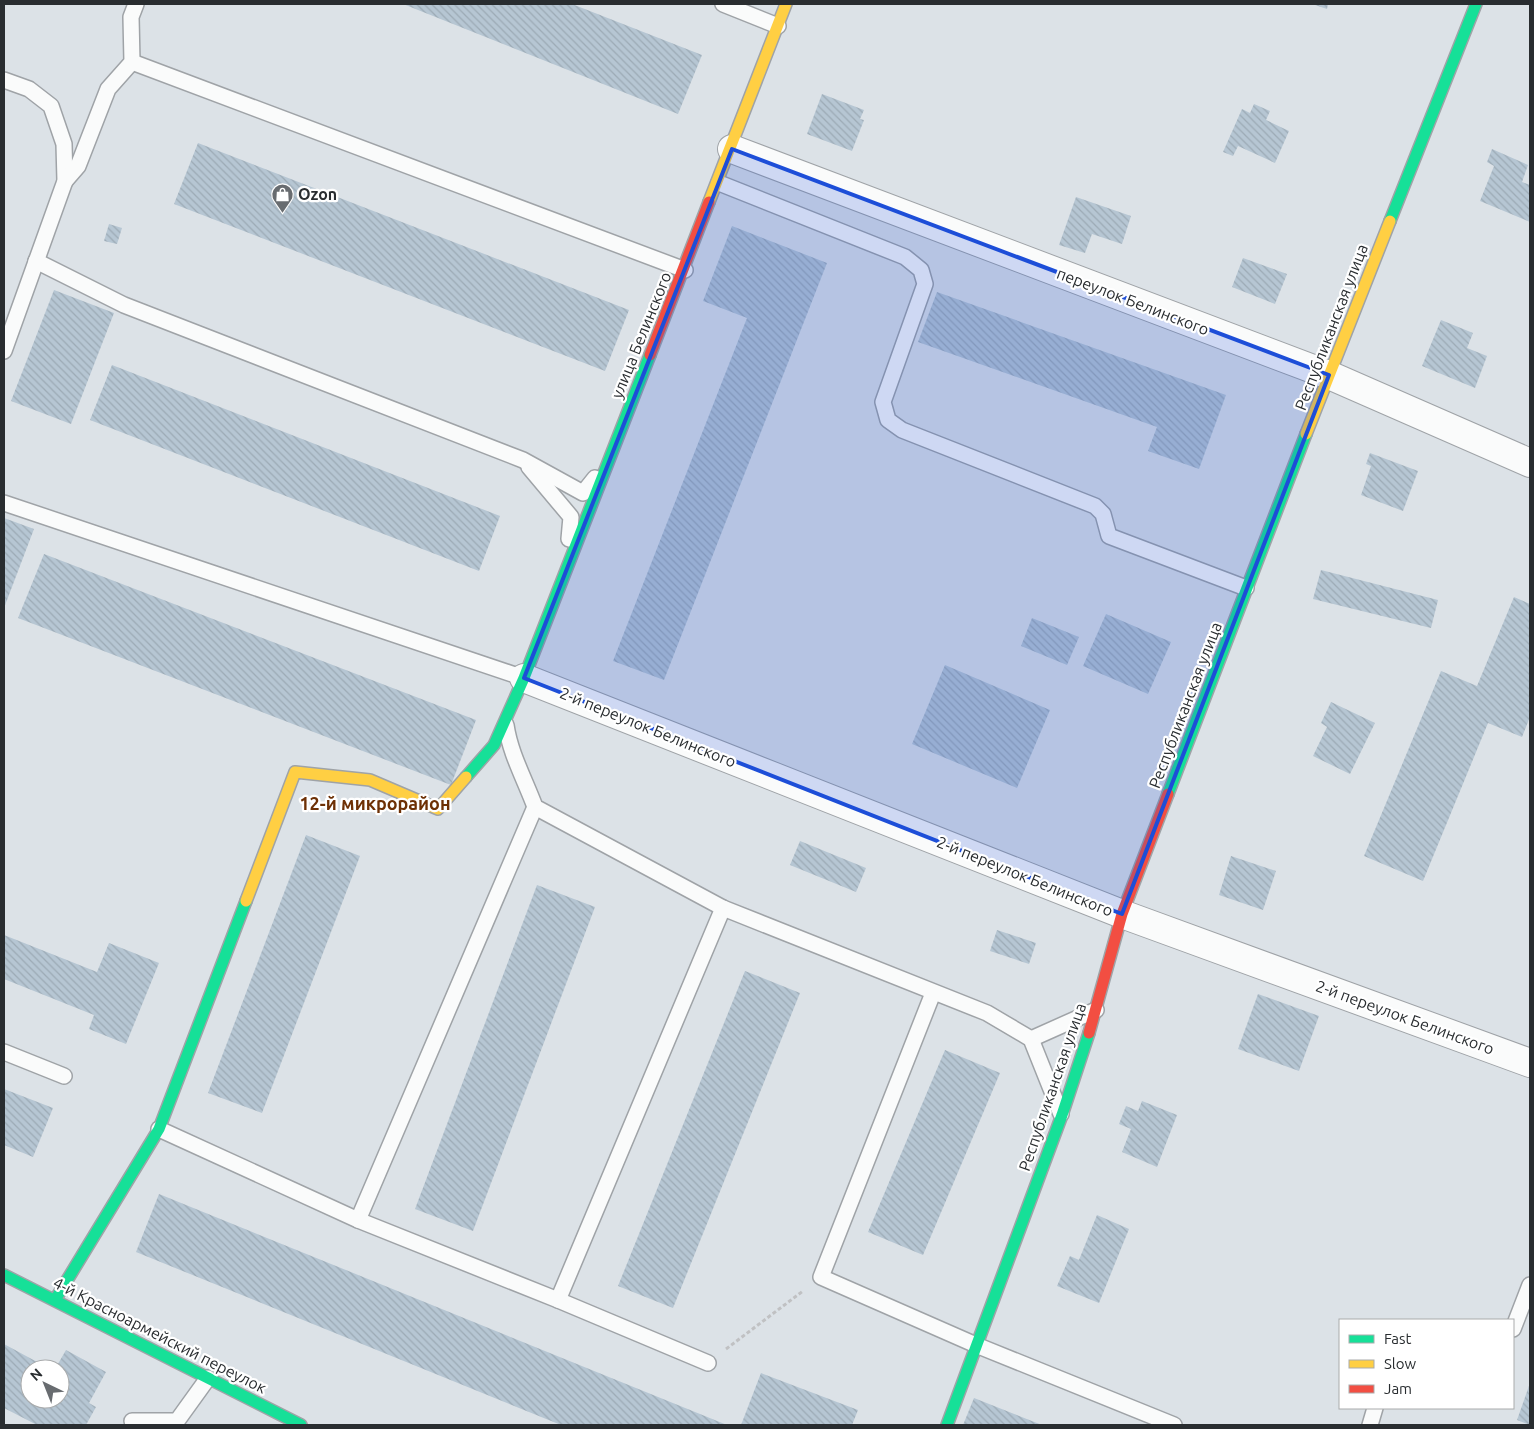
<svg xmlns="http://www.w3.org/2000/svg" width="1534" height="1429" viewBox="0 0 1534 1429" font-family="Ubuntu,sans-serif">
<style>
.building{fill:url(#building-back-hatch)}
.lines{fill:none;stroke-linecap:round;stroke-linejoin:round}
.lane-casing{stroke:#9fa3a7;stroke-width:18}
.street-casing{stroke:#9fa3a7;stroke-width:30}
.fast-casing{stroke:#9fa3a7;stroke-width:14}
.slow-casing{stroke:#9fa3a7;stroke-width:14}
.jam-casing{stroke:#9fa3a7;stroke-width:14}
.path{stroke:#c0c1c3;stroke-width:3;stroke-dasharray:4 2.5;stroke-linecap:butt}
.lane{stroke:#fafbfb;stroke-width:15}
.street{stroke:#fafbfb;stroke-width:28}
.fast{stroke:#16e098;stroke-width:11}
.slow{stroke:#ffcf43;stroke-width:11}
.jam{stroke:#f24e42;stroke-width:11}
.marked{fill:#1d4ed8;fill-opacity:0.2;stroke:#1d4ed8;stroke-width:4;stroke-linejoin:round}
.labels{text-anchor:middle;stroke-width:4.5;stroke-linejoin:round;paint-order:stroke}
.poi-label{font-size:16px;font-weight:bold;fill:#292d30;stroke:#fff;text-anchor:start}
.street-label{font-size:16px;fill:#292d30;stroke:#fff}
.neighbourhood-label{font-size:18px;font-weight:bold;fill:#6d3005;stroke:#fff}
</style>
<defs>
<pattern id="building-back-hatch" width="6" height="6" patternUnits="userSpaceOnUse" patternTransform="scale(1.25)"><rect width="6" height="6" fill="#b6c6d3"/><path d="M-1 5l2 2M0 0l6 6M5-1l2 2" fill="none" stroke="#9caab5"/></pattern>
</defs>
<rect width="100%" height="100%" fill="#dce2e7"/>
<g class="building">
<polygon points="403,4 572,4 702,55 678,114"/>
<polygon points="1312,4 1328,4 1327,9"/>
<polygon points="822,94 864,110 860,119 864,120 852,151 807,134"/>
<polygon points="1254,104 1270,111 1266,120 1289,131 1275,163 1238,146 1233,156 1223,152 1242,109 1250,113"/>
<polygon points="198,143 629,310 605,371 174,204"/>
<polygon points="1492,149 1528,165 1522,182 1530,185 1530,222 1480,201 1494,166 1487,162"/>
<polygon points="1076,197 1131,216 1122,244 1092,234 1085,253 1059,245"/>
<polygon points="109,224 122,228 117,244 104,241"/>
<polygon points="732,226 827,263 664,680 613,661 747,318 703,301"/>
<polygon points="1243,258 1287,274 1275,304 1232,287"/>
<polygon points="54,290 114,313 71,424 11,401"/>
<polygon points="937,292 1226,395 1199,469 1148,451 1157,427 918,342"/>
<polygon points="1441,320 1473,333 1467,348 1487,356 1475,388 1422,366"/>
<polygon points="112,365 500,516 479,571 90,420"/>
<polygon points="1370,453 1418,471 1403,511 1361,495 1371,466 1366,464"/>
<polygon points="4,518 34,529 4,608"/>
<polygon points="44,554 476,720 451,785 18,618"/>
<polygon points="1321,570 1438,600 1431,628 1313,599"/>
<polygon points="1514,597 1530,604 1530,717 1522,737 1488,723 1423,881 1364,856 1441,671 1477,686"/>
<polygon points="1106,614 1171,642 1148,694 1083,666"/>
<polygon points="1032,618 1079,637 1067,665 1021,646"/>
<polygon points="945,665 1050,710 1017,788 912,744"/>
<polygon points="1331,702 1375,723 1350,774 1313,756 1327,727 1321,723"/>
<polygon points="306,835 360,856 262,1113 208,1093"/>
<polygon points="800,841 866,868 856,892 790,865"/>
<polygon points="1231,856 1276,871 1263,910 1219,895"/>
<polygon points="537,885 595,907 473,1231 415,1209"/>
<polygon points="997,930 1036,943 1029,964 990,951"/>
<polygon points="4,935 97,972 109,943 159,963 126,1044 89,1029 94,1015 4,979"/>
<polygon points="745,971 800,993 673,1308 618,1286"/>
<polygon points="1258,994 1319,1016 1299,1071 1238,1049"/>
<polygon points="945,1050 1000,1073 923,1255 868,1232"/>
<polygon points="4,1089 53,1108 33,1157 4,1145"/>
<polygon points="1142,1101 1177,1115 1157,1167 1122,1152 1131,1129 1119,1124 1126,1106 1138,1111"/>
<polygon points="159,1194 727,1425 561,1425 136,1252"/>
<polygon points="1097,1215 1129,1229 1099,1303 1057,1286 1070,1256 1079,1260"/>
<polygon points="4,1344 50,1369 30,1369 30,1399 60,1399 60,1369 55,1369 66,1350 106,1372 89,1403 96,1407 86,1425 37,1425 4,1408"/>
<polygon points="761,1373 858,1410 852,1425 741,1425"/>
<polygon points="1530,1383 1530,1425 1517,1420"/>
<polygon points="974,1398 1042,1425 963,1425"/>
</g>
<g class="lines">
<defs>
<g id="lane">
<polyline points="723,4 778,26"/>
<polyline points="132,62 685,270"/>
<polyline points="4,80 29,89 51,106 64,144 65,181 4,351"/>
<polyline points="65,181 78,166 108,89 132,62 131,17 136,4"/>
<polyline points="719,183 905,257 921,270 925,284 883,402 888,420 902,430 1095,506 1103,514 1109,536 1246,588"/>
<polyline points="36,261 124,305 523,460 583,493 595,478"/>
<polyline points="529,467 571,517 569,539"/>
<polyline points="4,503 524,678"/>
<path d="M506 725C510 753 525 780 535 807L723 908 987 1013 1031 1039 1061 1114"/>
<polyline points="933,993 821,1277 976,1345 1174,1425"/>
<polyline points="1031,1039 1096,1010"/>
<polyline points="4,1052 64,1076"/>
<polyline points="159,1129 358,1220 558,1300 708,1363"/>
<polyline points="358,1220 535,807"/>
<polyline points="558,1300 723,908"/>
<polyline points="1513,1329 1530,1285"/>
<polyline points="132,1421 177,1421 208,1378"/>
<polyline points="1370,1425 1375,1408"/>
</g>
<g id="street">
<polyline points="732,149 1329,375 1530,463"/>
<polyline points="524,678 1122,914 1530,1063"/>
</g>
<g id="fast">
<polyline points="1390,221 1476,4"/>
<polyline points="466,777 494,745 524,678 650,355"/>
<polyline points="1168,794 1306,434"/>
<polyline points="4,1275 301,1425"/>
<polyline points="55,1300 159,1129 246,901"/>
<polyline points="947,1425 1062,1115 1089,1033"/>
</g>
<g id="slow">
<polyline points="709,202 786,4"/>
<polyline points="1306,434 1390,221"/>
<polyline points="246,901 295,772 370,780 438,809 466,777"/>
</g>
<g id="jam">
<polyline points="650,355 709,202"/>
<polyline points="1089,1033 1122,914 1168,794"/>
</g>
</defs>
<use href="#lane" class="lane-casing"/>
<use href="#street" class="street-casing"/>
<use href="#fast" class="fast-casing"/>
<use href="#slow" class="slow-casing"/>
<use href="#jam" class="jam-casing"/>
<polyline class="path" points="726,1349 803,1291"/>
<use href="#lane" class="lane"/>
<use href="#street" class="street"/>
<use href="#fast" class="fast"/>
<use href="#slow" class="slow"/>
<use href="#jam" class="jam"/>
</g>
<path class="marked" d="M732 149 1329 375 1122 914 524 678Z"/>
<defs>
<symbol id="shop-pin" viewBox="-11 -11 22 30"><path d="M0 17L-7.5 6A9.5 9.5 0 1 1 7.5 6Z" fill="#686c70" stroke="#fff"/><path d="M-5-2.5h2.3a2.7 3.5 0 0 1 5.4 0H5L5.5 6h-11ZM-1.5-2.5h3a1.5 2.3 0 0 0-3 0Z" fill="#fff"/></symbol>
</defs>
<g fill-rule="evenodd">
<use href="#shop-pin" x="270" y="182" width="25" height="34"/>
</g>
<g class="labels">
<g class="poi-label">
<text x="298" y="200">Ozon</text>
</g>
<g class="street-label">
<text transform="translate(1133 301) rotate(21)" y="6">переулок Белинского</text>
<text transform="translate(1331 327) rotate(-69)" y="6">Республиканская улица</text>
<text transform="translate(641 335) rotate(-68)" y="6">улица Белинского</text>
<text transform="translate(1185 705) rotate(-69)" y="6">Республиканская улица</text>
<text transform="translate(648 727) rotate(22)" y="6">2-й переулок Белинского</text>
<text transform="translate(1025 876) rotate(22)" y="6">2-й переулок Белинского</text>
<text transform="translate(1405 1017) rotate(20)" y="6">2-й переулок Белинского</text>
<text transform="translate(1052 1087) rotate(-71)" y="6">Республиканская улица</text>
<text transform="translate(160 1335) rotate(27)" y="6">4-й Красноармейский переулок</text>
</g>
<g class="neighbourhood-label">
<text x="375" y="810">12-й микрорайон</text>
</g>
</g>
<rect width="1534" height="1429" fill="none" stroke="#292d30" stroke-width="10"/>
<rect x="1339" y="1319" width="175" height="90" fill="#ffffff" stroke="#a9abac"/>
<rect x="1349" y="1335" width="25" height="8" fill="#16e098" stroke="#a9abac"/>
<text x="1384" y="1344" font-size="15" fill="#292d30">Fast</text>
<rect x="1349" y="1360" width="25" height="8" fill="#ffcf43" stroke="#a9abac"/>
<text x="1384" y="1369" font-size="15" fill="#292d30">Slow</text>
<rect x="1349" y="1385" width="25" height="8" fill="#f24e42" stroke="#a9abac"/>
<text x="1384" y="1394" font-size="15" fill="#292d30">Jam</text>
<g transform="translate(45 1384) rotate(317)"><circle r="24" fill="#ffffff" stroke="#a9abac"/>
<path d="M0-4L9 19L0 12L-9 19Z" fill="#686c70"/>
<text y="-8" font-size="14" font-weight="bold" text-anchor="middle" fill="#292d30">N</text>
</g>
</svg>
